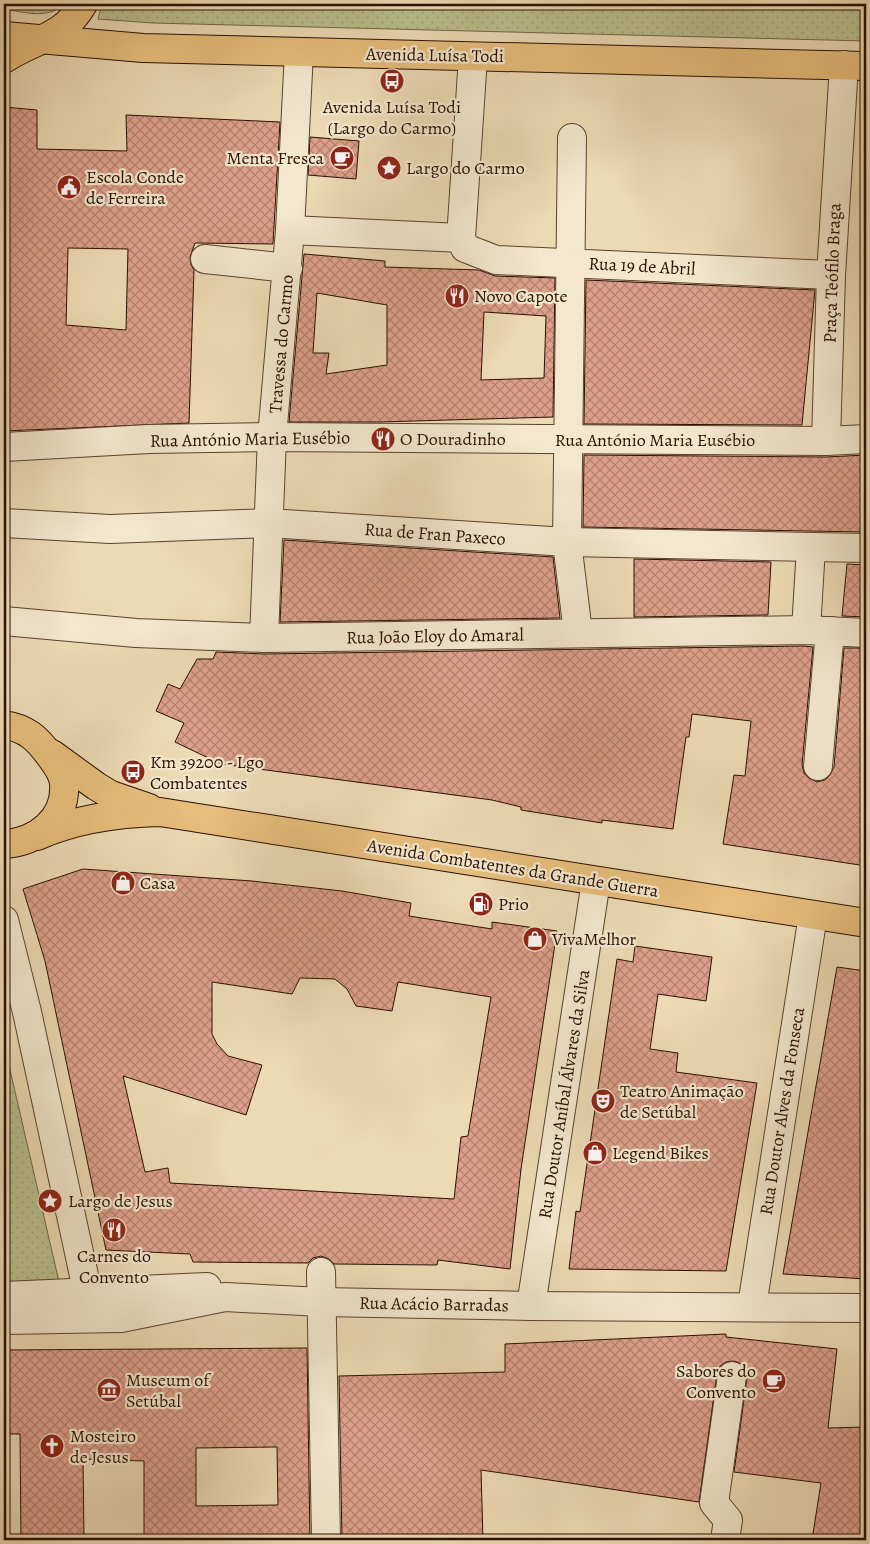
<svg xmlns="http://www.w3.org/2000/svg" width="870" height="1544" viewBox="0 0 870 1544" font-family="Alegreya,serif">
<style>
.green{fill:url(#green-dots);stroke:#726746}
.building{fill:url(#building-cross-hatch);stroke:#2a0f00;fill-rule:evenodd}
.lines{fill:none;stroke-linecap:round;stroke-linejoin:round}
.minor-casing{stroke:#5a422d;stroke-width:30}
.major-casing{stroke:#2a0f00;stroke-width:30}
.minor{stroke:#f3e7ce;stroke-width:28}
.major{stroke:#e6bd7a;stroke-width:28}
.labels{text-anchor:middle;stroke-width:4.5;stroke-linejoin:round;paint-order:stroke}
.street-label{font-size:18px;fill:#2a0f00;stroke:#f3e7ce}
.poi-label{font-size:18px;fill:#2a0f00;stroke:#f3e7ce;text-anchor:start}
</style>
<defs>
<pattern id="green-dots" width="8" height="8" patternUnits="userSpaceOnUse" patternTransform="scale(1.25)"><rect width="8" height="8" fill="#b9bf8c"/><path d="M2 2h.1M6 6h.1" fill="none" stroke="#9fa377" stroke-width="1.8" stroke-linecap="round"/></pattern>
<pattern id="building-cross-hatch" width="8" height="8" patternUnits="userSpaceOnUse" patternTransform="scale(1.25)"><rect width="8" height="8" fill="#dea08c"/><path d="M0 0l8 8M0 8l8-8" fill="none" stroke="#b48170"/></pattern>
</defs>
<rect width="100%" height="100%" fill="#ecdab4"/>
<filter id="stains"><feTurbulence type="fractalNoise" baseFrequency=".004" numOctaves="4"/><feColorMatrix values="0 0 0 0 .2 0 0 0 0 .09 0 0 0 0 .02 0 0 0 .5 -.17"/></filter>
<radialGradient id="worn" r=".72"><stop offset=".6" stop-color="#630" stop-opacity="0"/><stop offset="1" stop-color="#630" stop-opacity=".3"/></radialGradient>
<g class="green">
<path d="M4 4H64C48 20 24 12 4 9Z"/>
<polygon points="102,4 866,4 866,41 153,23 98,19"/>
<polygon points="4,1044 60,1286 4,1287"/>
</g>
<g class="building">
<path d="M4 107 37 110V149L127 151 126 115 280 122 273 244 195 243 190 257 191 265 194 270 189 423 4 431ZM68 248 128 249 126 330 66 325Z"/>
<polygon points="310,137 359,141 356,179 308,175"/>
<path d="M304 254 385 261V267L479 270 495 276 555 278 553 417 379 422H289ZM317 293 387 305V365L326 374 329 353H313ZM484 312 546 316 544 378 481 380Z"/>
<polygon points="586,280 815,290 802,425 584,424"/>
<polygon points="584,455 826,457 866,455 866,532 583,527"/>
<polygon points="284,540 553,557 560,618 280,622"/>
<polygon points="634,559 771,562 768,615 634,617"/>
<polygon points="847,564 866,565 866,617 842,616"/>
<polygon points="804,646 813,647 802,765 804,773 809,778 817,782 825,780 830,775 834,767 844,648 866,648 866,866 723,844 734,775 745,776 751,721 692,714 689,737 686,737 673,829 602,820 602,823 521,810 521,807 492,800 221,764 175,742 184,723 156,711 168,684 180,689 197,659 213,659 216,652 264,654"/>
<path d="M83 869 252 881 342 891 411 903 409 916 492 929V922L557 931 521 1169 510 1269 438 1260 437 1265 334 1264 329 1259 321 1256 313 1258 308 1263 193 1262 190 1254 106 1250 45 961 23 889ZM300 978 335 979 347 989 356 1006 392 1011 398 982 491 997 468 1136 461 1137 454 1199 170 1183 168 1168 145 1172 123 1076 246 1115 262 1065 228 1056 217 1044 212 1034V982L292 994Z"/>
<polygon points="635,946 712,957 706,1001 658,994 650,1049 678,1053 676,1072 757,1083 726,1271 569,1269 576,1211 580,1212 617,959 633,962"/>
<polygon points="837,967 866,971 866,1279 783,1274"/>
<polygon points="726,1334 726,1337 837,1349 828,1428 866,1427 866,1540 812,1540 821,1483 734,1472 747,1378 746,1370 742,1364 734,1361 726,1362 720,1366 717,1374 699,1502 481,1470 483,1540 342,1540 339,1376 505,1372 505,1344"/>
<path d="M307 1348 310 1540H144V1461L83 1459 84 1540H21L20 1434H4V1350ZM277 1447 278 1505 196 1506V1448Z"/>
</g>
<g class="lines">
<defs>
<g id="minor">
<polyline points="299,52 290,230 461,238 473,57"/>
<polyline points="844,65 831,275 826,441 866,439"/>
<polyline points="572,138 567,542 578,633"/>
<polyline points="461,238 465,248 496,260 831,275"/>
<polyline points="205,259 288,268"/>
<polyline points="4,447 149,439 272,437 826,441"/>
<polyline points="4,523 110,529 268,523 567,542 866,548"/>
<polyline points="4,621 136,633 264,638 806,630 866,633"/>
<polyline points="806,630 811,547"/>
<polyline points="264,638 272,437 290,230"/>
<polyline points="818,766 830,631"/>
<polyline points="4,920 27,1012 88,1294"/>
<polyline points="321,1272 326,1540"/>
<polyline points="4,1296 207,1287"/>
<polyline points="531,1306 596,881"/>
<polyline points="752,1306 813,915"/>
<polyline points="4,1320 121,1318 225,1297 321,1302 531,1306 866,1308"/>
<polyline points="725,1540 728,1520 714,1503 732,1376"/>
</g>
<g id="major">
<polyline points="4,36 143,48 866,66"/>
<path d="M4 59C34 39 64 38 83 4"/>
<path d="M4 725C26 728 37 738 50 756 56 764 63 773 64 783 67 819 37 842 4 844"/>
<polyline points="52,754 96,786 111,795 149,808"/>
<path d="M37 836C75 819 119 813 160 812L866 923"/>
</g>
</defs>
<use href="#minor" class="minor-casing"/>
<use href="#major" class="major-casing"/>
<use href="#minor" class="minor"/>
<use href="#major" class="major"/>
</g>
<defs>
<symbol id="bus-disc" viewBox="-11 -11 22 22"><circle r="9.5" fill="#8f2418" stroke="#f3e7ce"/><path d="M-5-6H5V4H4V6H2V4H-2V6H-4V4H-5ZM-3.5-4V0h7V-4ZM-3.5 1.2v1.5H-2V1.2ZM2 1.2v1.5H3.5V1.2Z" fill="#fff"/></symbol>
<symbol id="cafe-disc" viewBox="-11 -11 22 22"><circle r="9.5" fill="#8f2418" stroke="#f3e7ce"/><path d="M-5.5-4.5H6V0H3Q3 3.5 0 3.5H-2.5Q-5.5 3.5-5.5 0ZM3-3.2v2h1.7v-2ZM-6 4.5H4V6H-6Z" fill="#fff"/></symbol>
<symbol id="sight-disc" viewBox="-11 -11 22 22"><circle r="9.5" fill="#8f2418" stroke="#f3e7ce"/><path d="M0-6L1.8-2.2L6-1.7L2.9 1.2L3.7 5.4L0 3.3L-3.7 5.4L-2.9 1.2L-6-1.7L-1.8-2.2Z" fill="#fff"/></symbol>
<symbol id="civic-disc" viewBox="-11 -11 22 22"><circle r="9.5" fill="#8f2418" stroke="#f3e7ce"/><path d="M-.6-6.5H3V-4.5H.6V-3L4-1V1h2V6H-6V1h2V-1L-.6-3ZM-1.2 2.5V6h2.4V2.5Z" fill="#fff"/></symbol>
<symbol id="restaurant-disc" viewBox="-11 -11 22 22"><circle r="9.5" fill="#8f2418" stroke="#f3e7ce"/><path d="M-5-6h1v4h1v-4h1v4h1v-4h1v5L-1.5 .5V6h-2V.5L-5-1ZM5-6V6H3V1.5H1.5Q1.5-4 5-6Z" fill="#fff"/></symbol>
<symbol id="shop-disc" viewBox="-11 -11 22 22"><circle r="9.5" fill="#8f2418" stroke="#f3e7ce"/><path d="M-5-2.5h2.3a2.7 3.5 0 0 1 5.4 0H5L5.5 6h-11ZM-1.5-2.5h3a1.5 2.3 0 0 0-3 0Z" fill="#fff"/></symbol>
<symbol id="fuel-disc" viewBox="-11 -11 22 22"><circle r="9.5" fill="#8f2418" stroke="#f3e7ce"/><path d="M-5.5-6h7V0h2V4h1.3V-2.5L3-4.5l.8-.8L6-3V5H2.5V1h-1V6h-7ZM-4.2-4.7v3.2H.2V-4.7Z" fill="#fff"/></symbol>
<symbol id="theatre-disc" viewBox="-11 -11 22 22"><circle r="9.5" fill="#8f2418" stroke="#f3e7ce"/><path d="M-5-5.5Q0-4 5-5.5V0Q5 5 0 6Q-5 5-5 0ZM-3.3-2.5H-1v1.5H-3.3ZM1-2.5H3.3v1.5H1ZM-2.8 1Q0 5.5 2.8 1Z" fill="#fff"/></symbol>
<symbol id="museum-disc" viewBox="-11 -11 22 22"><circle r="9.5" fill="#8f2418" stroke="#f3e7ce"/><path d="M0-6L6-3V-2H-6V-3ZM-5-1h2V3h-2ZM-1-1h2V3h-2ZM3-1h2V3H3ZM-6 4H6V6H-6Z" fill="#fff"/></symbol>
<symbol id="church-disc" viewBox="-11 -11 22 22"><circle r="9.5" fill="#8f2418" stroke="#f3e7ce"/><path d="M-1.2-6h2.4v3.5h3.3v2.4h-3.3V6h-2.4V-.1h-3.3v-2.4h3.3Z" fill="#fff"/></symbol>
</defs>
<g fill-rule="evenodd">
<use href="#bus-disc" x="378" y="67" width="28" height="28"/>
<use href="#cafe-disc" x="328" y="144" width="28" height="28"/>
<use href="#sight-disc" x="375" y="154" width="28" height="28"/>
<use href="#civic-disc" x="55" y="173" width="28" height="28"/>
<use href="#restaurant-disc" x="443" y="282" width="28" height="28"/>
<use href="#restaurant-disc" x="369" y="425" width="28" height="28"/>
<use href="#bus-disc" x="119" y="758" width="28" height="28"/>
<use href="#shop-disc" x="109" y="869" width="28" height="28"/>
<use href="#fuel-disc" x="467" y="890" width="28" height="28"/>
<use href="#shop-disc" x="521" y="925" width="28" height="28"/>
<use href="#theatre-disc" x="589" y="1087" width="28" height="28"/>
<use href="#shop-disc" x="581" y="1139" width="28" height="28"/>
<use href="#sight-disc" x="36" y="1187" width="28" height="28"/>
<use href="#restaurant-disc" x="100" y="1216" width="28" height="28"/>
<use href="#cafe-disc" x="760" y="1367" width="28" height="28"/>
<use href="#museum-disc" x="95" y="1376" width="28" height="28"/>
<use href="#church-disc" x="38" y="1432" width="28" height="28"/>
</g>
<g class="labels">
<g class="street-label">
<text transform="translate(435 55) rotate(1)" y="6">Avenida Luísa Todi</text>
<text transform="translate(642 266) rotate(3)" y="6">Rua 19 de Abril</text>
<text transform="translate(832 273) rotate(-88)" y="6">Praça Teófilo Braga</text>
<text transform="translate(281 344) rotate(-85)" y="6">Travessa do Carmo</text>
<text transform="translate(250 439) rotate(-1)" y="6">Rua António Maria Eusébio</text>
<text x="655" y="446">Rua António Maria Eusébio</text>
<text transform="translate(435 534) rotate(4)" y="6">Rua de Fran Paxeco</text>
<text transform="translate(435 636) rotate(-1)" y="6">Rua João Eloy do Amaral</text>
<text transform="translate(513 868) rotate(9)" y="6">Avenida Combatentes da Grande Guerra</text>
<text transform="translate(564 1094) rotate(-81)" y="6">Rua Doutor Aníbal Álvares da Silva</text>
<text transform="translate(782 1111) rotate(-81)" y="6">Rua Doutor Alves da Fonseca</text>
<text transform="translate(434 1304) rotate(1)" y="6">Rua Acácio Barradas</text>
</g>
<g class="poi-label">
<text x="392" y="113" text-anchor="middle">Avenida Luísa Todi<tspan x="392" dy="21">(Largo do Carmo)</tspan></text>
<text x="324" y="164" text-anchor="end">Menta Fresca</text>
<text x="406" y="174">Largo do Carmo</text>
<text x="86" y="183">Escola Conde<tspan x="86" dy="21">de Ferreira</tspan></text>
<text x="474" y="302">Novo Capote</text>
<text x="400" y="445">O Douradinho</text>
<text x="150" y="768">Km 39200 - Lgo<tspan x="150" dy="21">Combatentes</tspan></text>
<text x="140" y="889">Casa</text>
<text x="498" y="910">Prio</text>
<text x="552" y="945">VivaMelhor</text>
<text x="620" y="1097">Teatro Animação<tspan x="620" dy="21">de Setúbal</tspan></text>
<text x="612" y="1159">Legend Bikes</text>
<text x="68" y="1207">Largo de Jesus</text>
<text x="114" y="1262" text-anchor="middle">Carnes do<tspan x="114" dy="21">Convento</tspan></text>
<text x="756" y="1377" text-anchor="end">Sabores do<tspan x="756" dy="21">Convento</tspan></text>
<text x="126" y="1386">Museum of<tspan x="126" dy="21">Setúbal</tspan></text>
<text x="70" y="1442">Mosteiro<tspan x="70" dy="21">de Jesus</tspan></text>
</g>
</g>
<rect width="870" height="1544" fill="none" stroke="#ecdab4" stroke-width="20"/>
<rect x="5" y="5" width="860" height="1534" fill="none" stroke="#2a0f00" stroke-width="2.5"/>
<rect x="10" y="10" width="850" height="1524" fill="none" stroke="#2a0f00"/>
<rect width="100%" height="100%" filter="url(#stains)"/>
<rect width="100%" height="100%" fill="url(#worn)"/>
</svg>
